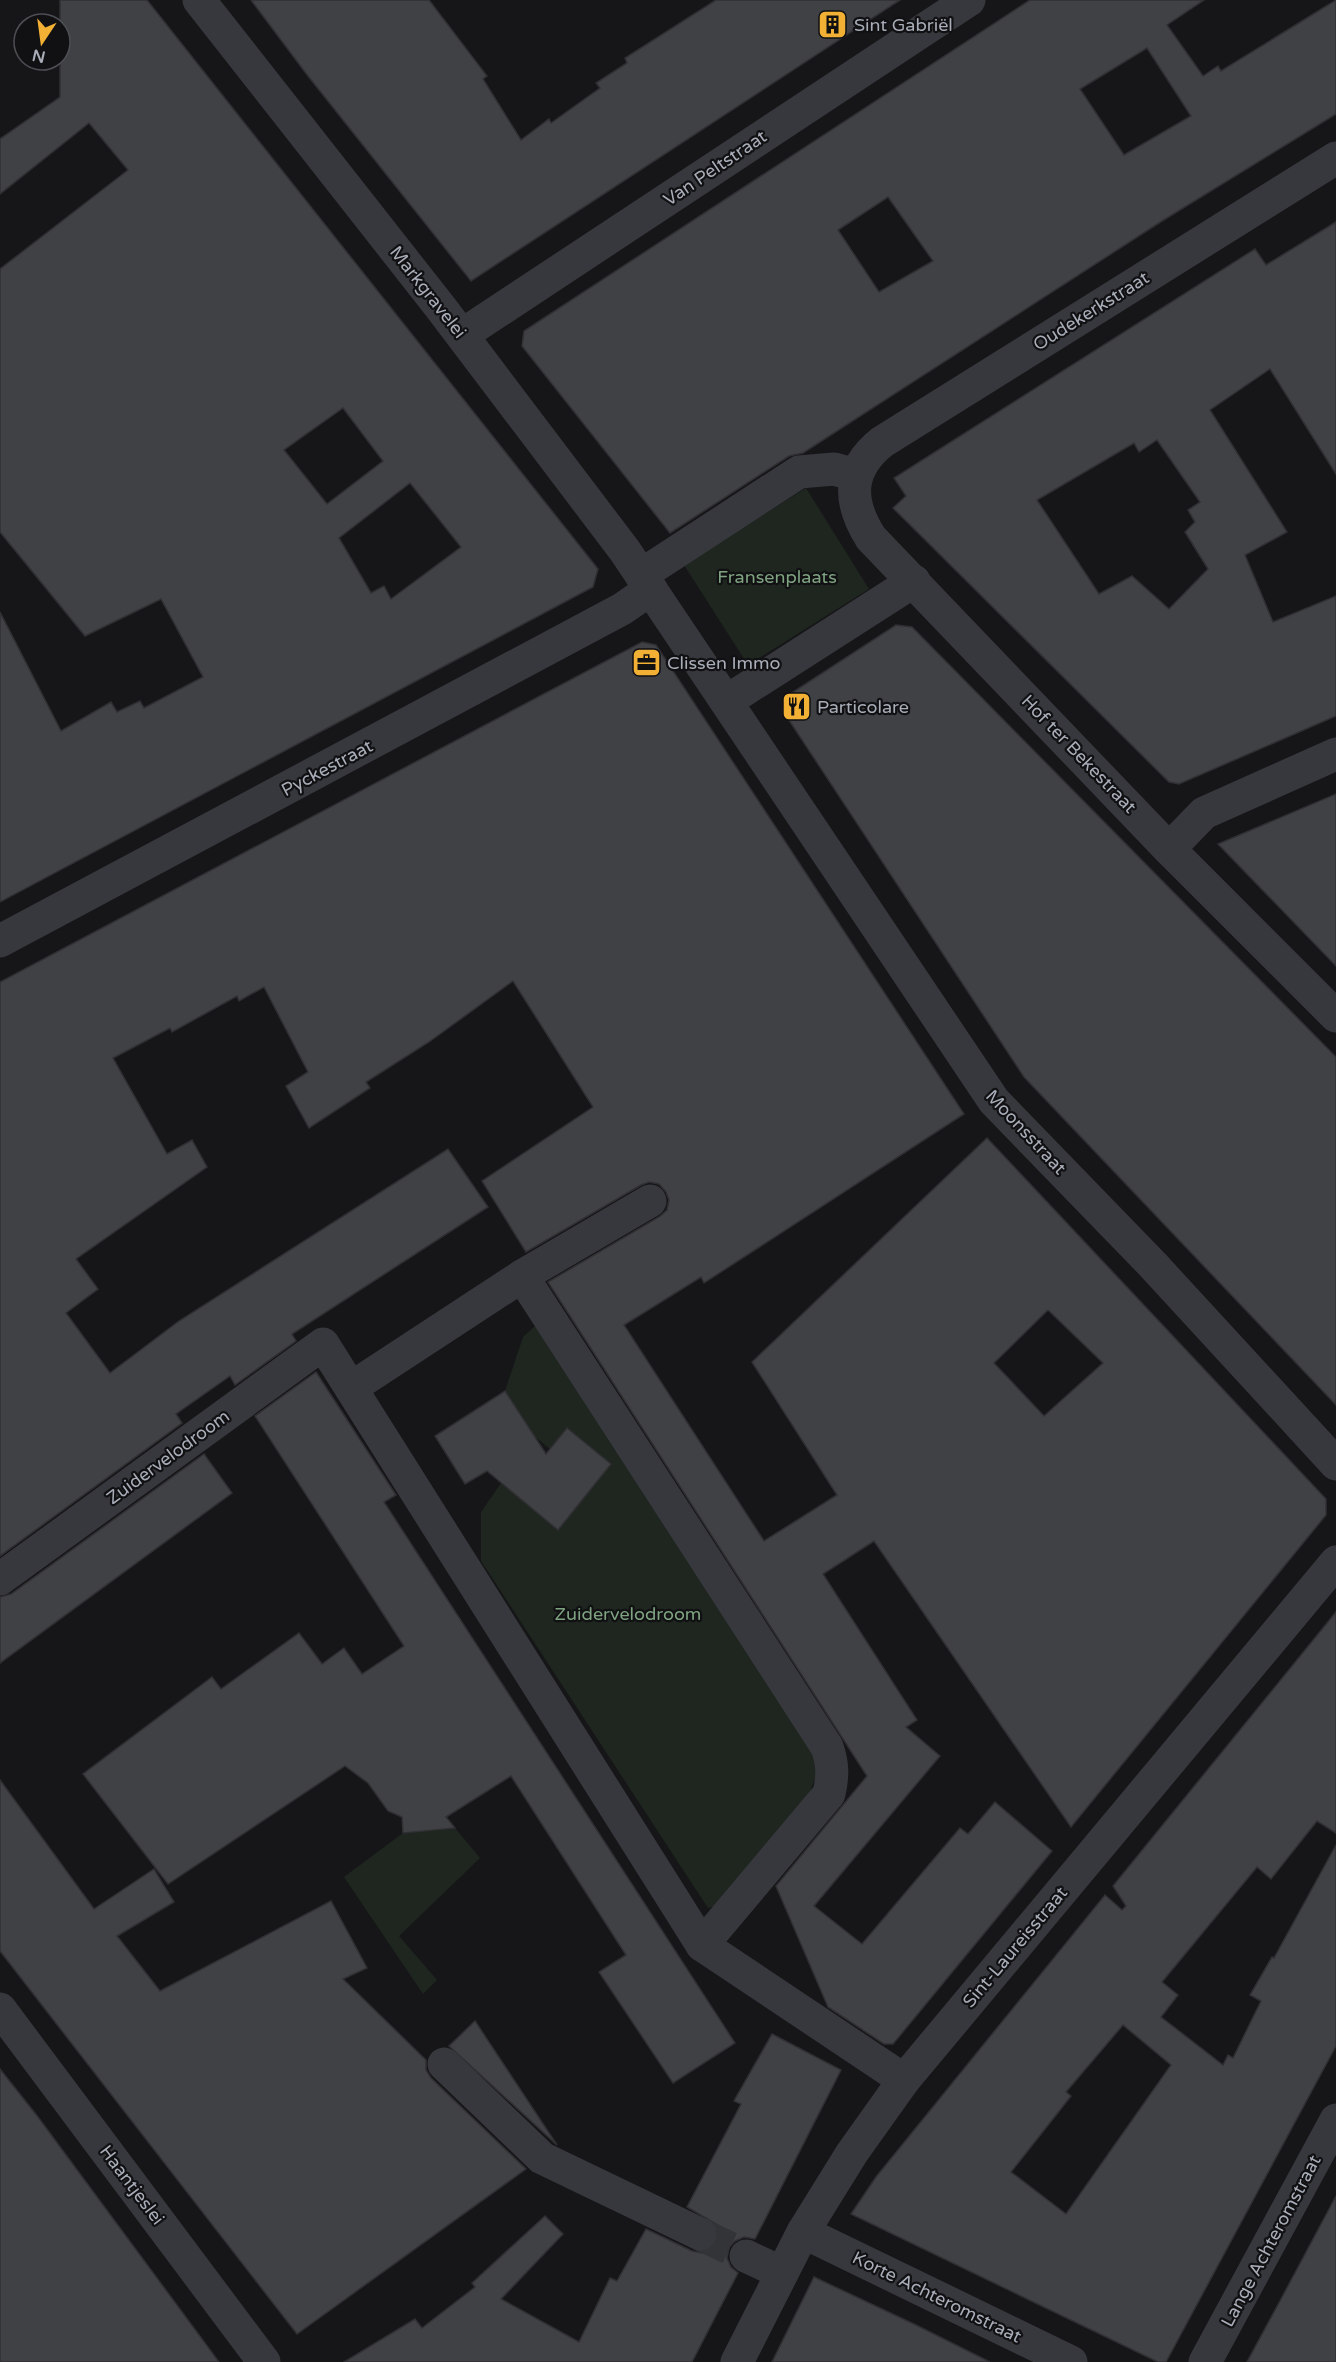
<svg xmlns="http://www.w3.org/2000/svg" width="1336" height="2362" viewBox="0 0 1336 2362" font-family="'Varela Round',sans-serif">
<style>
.green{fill:#1e261f}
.building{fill:#404145;stroke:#303034;stroke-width:1.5;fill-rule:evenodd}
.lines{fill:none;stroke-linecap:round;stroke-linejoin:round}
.minor-tunnel{stroke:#333438;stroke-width:33;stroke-dasharray:33 16;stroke-linecap:butt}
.minor{stroke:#37383d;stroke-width:33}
.labels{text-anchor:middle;stroke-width:4.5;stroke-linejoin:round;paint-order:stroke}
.poi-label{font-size:18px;fill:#a8adb8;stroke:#111113;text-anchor:start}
.street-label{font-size:18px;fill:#a8adb8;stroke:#111113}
.park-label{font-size:18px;fill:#7fa381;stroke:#111113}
</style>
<rect width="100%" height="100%" fill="#161618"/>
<g class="green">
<polygon points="806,488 869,589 748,665 684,565"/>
<polygon points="547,1315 827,1747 805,1805 726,1904 708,1908 481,1561 481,1512 501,1483 558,1529 611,1464 567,1428 550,1449 534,1436 505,1391 523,1337"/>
<polygon points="455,1828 480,1858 399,1936 437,1980 423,1994 344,1877 403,1833"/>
</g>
<g class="building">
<path d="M60 0H147L598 569 593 587 0 902V612L61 731 111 702 117 712 140 701 144 708 203 677 161 599 85 636 0 532V269L128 170 89 123 0 194V139L60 97ZM343 408 383 461 327 504 284 450ZM410 483 461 547 391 599 384 586 371 593 339 538Z"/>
<polygon points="251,0 429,0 487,76 483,79 521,140 549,119 551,123 600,88 596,83 627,63 625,58 716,0 900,0 471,281 308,76"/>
<path d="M1030 0H1204L1167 25 1203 76 1218 66 1221 71 1336 0V114L1162 221 803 453 789 456 670 533 522 346 524 331ZM1147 48 1191 116 1124 155 1080 89ZM888 197 933 261 879 292 838 230Z"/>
<path d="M1336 222V474L1270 369 1210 410 1287 532 1245 555 1273 622 1336 596V716L1179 784 1169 782 893 508 906 496 894 478 1255 249 1266 265ZM1157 440 1200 502 1188 510 1195 522 1185 532 1208 569 1169 609 1132 576 1099 594 1037 500 1134 443 1139 452Z"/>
<polygon points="896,625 912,627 1336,1057 1336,1405 1024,1077 783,711 787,696"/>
<path d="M642 642 656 645 964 1114 704 1283 701 1277 624 1325 764 1541 837 1495 752 1362 987 1138 1326 1499V1515L1071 1827 874 1541 823 1574 917 1720 906 1727 940 1756 814 1906 862 1944 960 1828 968 1834 995 1802 1052 1851 893 2044H884L828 2007 776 1886 867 1776 548 1282 659 1217 667 1210 669 1200 666 1192 659 1184 649 1182 641 1185 526 1252 482 1181 593 1107 513 981 429 1042 366 1082 370 1088 309 1128 286 1086 308 1072 264 987 239 1001 237 996 172 1032 170 1028 113 1058 167 1154 192 1140 207 1167 76 1259 98 1289 66 1313 110 1373 179 1321 448 1149 488 1207 292 1334 296 1341 235 1385 230 1376 176 1414 182 1423 0 1556V982ZM1048 1310 1103 1363 1044 1416 994 1363Z"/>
<polygon points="1336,794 1336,966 1218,844"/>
<polygon points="316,1372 396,1495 384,1502 735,2043 673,2083 599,1972 626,1955 511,1776 446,1817 455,1828 403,1833 402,1817 388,1811 368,1783 345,1766 168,1884 83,1774 212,1677 221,1689 299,1633 322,1664 344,1648 362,1674 404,1646 255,1416"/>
<polygon points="505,1391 546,1454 567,1428 611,1464 558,1530 487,1471 465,1484 435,1436"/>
<polygon points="204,1454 232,1493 0,1663 0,1597 11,1594"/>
<path d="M1336 1612V1833L1317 1821 1271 1879 1257 1867 1162 1982 1178 1995 1161 2017 1223 2065 1228 2055 1233 2058 1261 2001 1250 1995 1272 1957 1274 1958 1336 1845V2046L1166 2362H1158L851 2214 876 2177 1105 1895 1122 1910 1126 1906 1113 1886ZM1123 2025 1171 2065 1066 2214 1011 2172 1071 2096 1066 2092Z"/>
<polygon points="0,1780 94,1909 154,1869 174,1902 117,1936 160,1991 331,1901 367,1968 343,1979 426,2060 426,2070 431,2078 526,2169 297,2334 0,1951"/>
<polygon points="475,2021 557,2145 449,2046"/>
<polygon points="772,2034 841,2070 755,2239 744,2237 735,2241 729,2247 727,2258 731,2267 738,2273 692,2362 344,2362 415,2319 422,2328 475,2287 472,2283 545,2216 563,2234 501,2299 579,2342 610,2278 617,2281 646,2229 692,2251 702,2253 711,2249 717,2243 719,2233 716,2224 687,2207 741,2104 734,2101"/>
<polygon points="0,2069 38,2117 219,2362 0,2362"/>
<polygon points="1336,2196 1336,2362 1247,2362 1281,2299"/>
<polygon points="814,2277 916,2325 990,2362 772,2362"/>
</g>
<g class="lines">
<polyline class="minor-tunnel" points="700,2234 746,2256"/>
<g class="minor">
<polyline points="199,0 441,308 625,551 994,1101 1153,1265 1336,1464"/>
<path d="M1336 158 882 442C847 470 848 502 871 538L1169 849 1336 1016"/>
<polyline points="462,335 969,0"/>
<polyline points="641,575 799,472 834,469 856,475"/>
<polyline points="727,701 914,581"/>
<polyline points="1169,849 1204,813 1336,754"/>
<polyline points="0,941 622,609 651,589"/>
<path d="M522 1276 827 1747C833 1764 833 1776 829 1794L702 1945"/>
<polyline points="351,1388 522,1276 650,1201"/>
<polyline points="0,1579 323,1344 702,1945 904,2080"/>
<polyline points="0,2009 264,2362"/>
<polyline points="444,2064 542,2158 700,2234"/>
<polyline points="803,2232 1071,2362"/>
<polyline points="746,2256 782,2273"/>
<polyline points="737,2362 803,2232 852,2153 904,2080 1336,1562"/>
<polyline points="1205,2362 1336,2120"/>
</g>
</g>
<defs>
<symbol id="building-square" viewBox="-11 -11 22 22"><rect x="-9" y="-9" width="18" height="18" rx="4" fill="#f2b134" stroke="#111113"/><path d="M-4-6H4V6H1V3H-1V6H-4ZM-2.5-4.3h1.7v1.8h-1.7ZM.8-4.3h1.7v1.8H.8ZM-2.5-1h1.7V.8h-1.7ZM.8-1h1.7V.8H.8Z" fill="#111"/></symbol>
<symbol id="office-square" viewBox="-11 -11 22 22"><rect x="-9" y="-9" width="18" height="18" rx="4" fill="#f2b134" stroke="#111113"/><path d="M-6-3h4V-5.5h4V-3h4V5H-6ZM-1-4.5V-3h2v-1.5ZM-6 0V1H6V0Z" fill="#111"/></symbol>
<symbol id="restaurant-square" viewBox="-11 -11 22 22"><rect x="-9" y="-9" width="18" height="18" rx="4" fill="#f2b134" stroke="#111113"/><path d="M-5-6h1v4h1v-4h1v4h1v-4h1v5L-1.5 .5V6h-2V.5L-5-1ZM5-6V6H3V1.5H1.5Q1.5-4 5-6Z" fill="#111"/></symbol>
</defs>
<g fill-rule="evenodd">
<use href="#building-square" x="816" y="8" width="33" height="33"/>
<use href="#office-square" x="630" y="646" width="33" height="33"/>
<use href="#restaurant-square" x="780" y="690" width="33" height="33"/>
</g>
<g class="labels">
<g class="poi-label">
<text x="854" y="31">Sint Gabriël</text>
<text x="667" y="669">Clissen Immo</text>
<text x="817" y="713">Particolare</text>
</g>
<g class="street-label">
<text transform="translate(715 168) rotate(-34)" y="6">Van Peltstraat</text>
<text transform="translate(428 292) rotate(52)" y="6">Markgravelei</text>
<text transform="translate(1091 311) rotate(-32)" y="6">Oudekerkstraat</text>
<text transform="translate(1079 754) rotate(46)" y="6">Hof ter Bekestraat</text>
<text transform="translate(327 768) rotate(-28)" y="6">Pyckestraat</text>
<text transform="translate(1026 1132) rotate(47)" y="6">Moonsstraat</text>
<text transform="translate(168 1457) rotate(-36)" y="6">Zuidervelodroom</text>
<text transform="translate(1015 1947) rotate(-50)" y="6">Sint-Laureisstraat</text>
<text transform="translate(132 2185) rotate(53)" y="6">Haantjeslei</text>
<text transform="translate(1271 2241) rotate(-62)" y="6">Lange Achteromstraat</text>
<text transform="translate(937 2297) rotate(26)" y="6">Korte Achteromstraat</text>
</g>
<g class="park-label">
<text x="777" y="583">Fransenplaats</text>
<text x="628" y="1620">Zuidervelodroom</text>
</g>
</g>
<g transform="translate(42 42) rotate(193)"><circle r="28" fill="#111113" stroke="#4d4f55" stroke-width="1.5"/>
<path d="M0-4.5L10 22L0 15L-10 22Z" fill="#f2b134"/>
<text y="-9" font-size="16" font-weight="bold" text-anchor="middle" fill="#a8adb8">N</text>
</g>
</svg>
